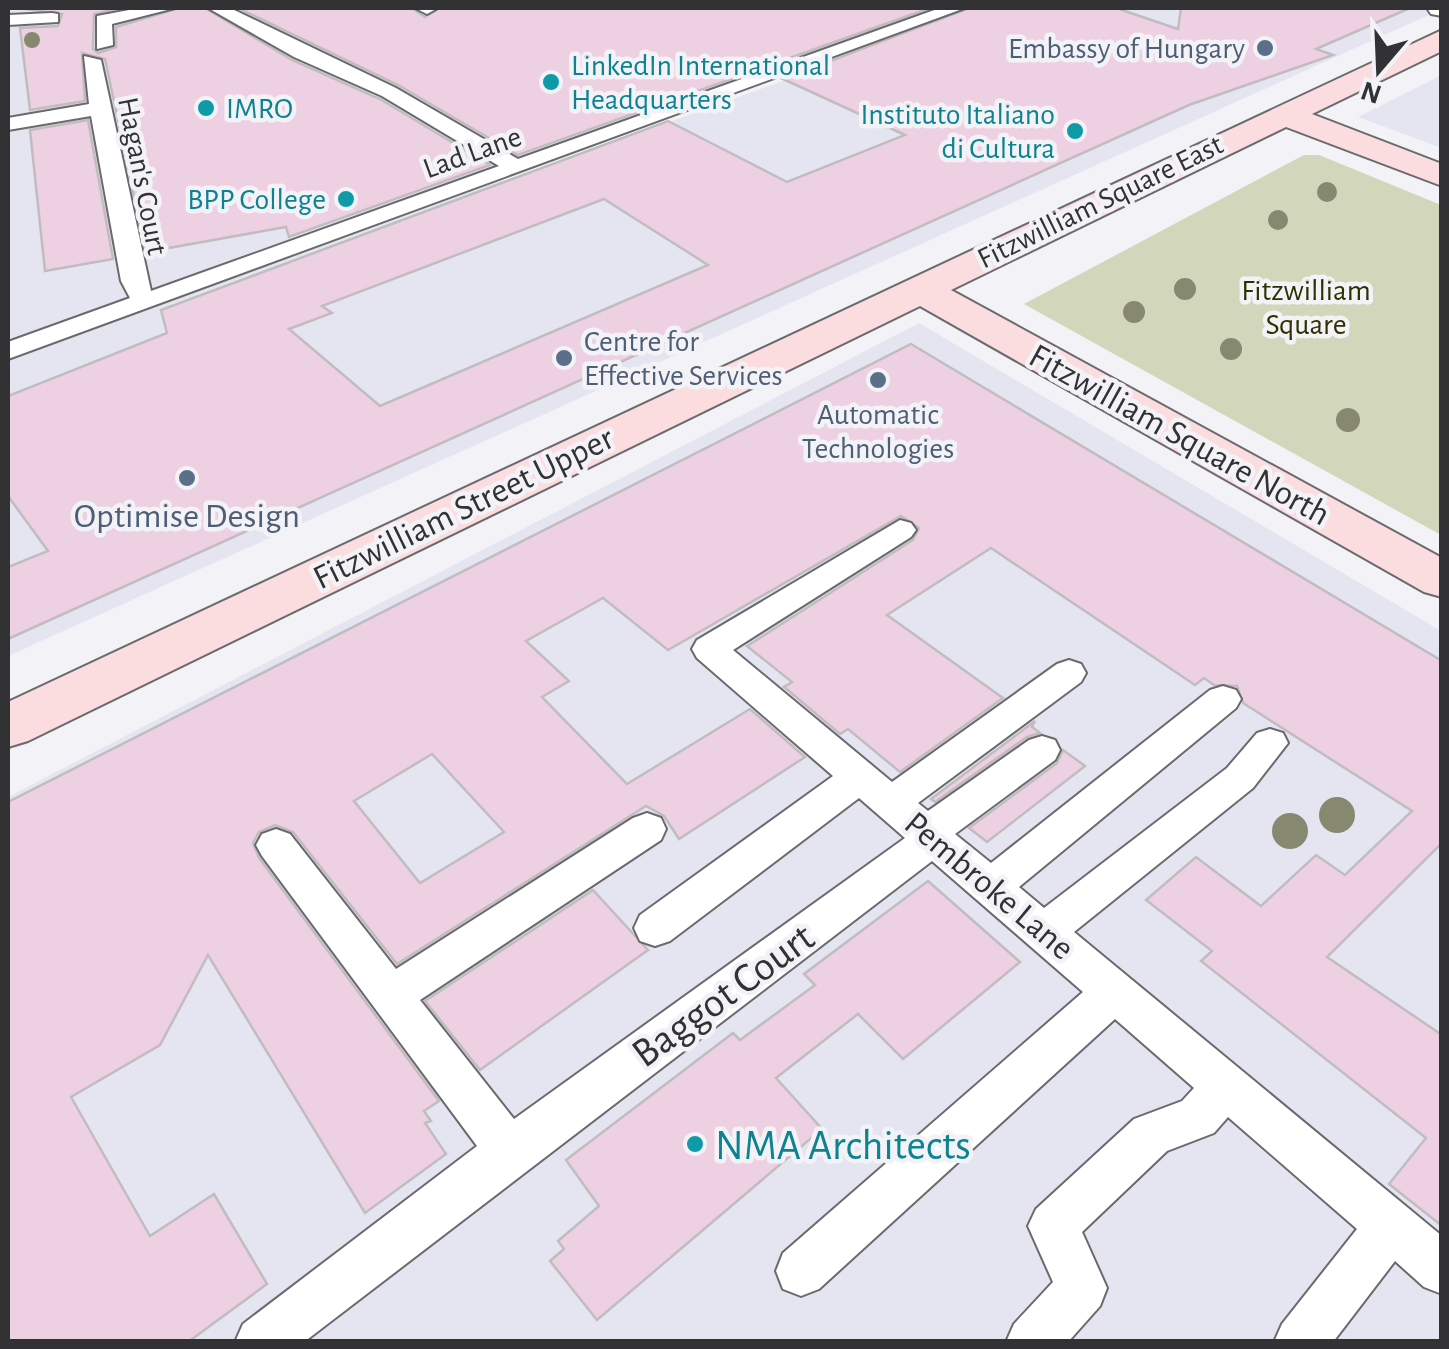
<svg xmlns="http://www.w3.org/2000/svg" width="1449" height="1349" viewBox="0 0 1449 1349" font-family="'Alegreya Sans',sans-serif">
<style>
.built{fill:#e5e5f1}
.green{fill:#d2d6bb}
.building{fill:#edd0e1;stroke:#c1bdbf;stroke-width:2.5;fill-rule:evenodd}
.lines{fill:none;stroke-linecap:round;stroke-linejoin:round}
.lane-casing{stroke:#6a6a6e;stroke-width:4}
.street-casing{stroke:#6a6a6e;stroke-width:4}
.secondary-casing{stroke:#6a6a6e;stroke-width:4}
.lane{fill:#fff;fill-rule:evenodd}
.street{fill:#fff;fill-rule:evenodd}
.secondary{fill:#fbdcdf;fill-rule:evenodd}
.tree{fill:#86886f}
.service-dot{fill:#5c6f8a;stroke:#f2f2f7;stroke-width:4}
.culture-dot{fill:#0f9aa8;stroke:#f2f2f7;stroke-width:4}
.labels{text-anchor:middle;stroke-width:9;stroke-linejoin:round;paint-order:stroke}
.far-service-label{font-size:30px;fill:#4e5e75;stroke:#f2f2f7;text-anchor:end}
.far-culture-label{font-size:30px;fill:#0d838f;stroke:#f2f2f7;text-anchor:start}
.far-street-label{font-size:30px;fill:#323234;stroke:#f2f2f7}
.far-park-label{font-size:30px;fill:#2d3100;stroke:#f2f2f7}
.street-label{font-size:35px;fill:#323234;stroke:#f2f2f7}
.service-label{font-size:35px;fill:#4e5e75;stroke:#f2f2f7}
.near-street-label{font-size:42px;fill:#323234;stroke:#f2f2f7}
.near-culture-label{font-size:42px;fill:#0d838f;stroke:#f2f2f7;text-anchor:start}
</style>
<rect width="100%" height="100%" fill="#f2f2f7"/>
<g class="built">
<polygon points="8,8 187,8 266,51 366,94 503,182 985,8 1442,9 8,656"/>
<polygon points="1441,75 1441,148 1358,117 1434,79"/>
<polygon points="919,323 1441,631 1441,1341 8,1342 8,797"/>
</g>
<polygon class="green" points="1304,155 1319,155 1441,205 1441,535 1024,304"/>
<g class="building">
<polygon points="18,8 122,8 94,14 93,49 98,53 116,47 116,27 179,8 205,8 292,60 380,99 490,165 289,237 286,227 146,252 105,59 82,53 85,101 30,110 20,28 58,26 62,14"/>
<polygon points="238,8 412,8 425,17 439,8 930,8 518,155 398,85"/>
<path d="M969 8H1116L1178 29 1181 8H1410L1316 49 1333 55 1189 105 8 639V567L48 551 8 496V396L167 333 161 310 668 121 787 182 905 135 783 79ZM604 199 708 265 380 406 289 329 332 313 322 306Z"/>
<polygon points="88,120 113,259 45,271 30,130"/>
<path d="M911 344 1442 661V843L1327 957 1442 1035V1226L1389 1184 1426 1138 1201 961 1212 951 1146 900 1196 857 1261 906 1316 855 1345 875 1412 811 1243 703 1237 686 1214 685 1204 678 1195 685 991 548 887 615 1003 698 900 772 848 729 840 734 784 687 792 682 747 646 913 540 919 528 901 516 668 650 603 598 526 641 569 681 542 697 627 784 750 709 805 757 679 839 664 816 646 806 397 964 293 832 275 825 259 832 253 843 259 858 439 1101 424 1111 431 1121 425 1123 446 1154 365 1213 208 955 160 1045 71 1097 150 1236 214 1194 267 1284 188 1342H8V802ZM432 754 504 832 420 883 354 801Z"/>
<polygon points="1035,721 1032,727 1040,733 1027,737 935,802 931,799"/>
<polygon points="1063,750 1085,766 987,842 969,828 1057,763"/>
<polygon points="928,881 1020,962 903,1059 858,1014 776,1078 822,1129 597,1320 550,1261 564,1249 558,1241 599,1206 566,1160 733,1033 740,1040 815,985 804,974"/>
<polygon points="593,890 648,950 480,1070 425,1001"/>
</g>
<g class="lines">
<defs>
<g id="lane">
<polygon points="140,8 175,8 112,24 113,45 97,49 97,16"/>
<polygon points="208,8 230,8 396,88 518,159 940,8 965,8 8,359 8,342 130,298 121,281 91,116 8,130 8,118 89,104 84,56 101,60 151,291 499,166 382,96 294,57"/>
<polygon points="415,8 435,8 436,9 427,14"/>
<polygon points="52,13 58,14 58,22 8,25 8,15"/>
<polygon points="900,520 911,523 916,530 911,537 733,650 892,782 1057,664 1069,660 1081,664 1086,673 1081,682 918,803 928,811 1029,740 1042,736 1055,740 1060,750 1055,760 955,834 991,863 1210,690 1223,686 1236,690 1241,699 1236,708 1019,887 1044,908 1227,768 1257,733 1270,729 1283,733 1288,743 1253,788 1074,932 1442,1236 1442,1294 1424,1287 1395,1261 1333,1342 1274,1342 1282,1324 1357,1229 1228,1117 1214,1133 1167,1151 1082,1232 1107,1288 1100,1306 1068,1342 1006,1342 1014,1324 1053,1282 1028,1226 1036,1209 1134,1119 1182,1101 1194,1088 1115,1019 819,1289 801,1296 783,1289 776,1271 783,1253 1083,992 932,861 304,1342 235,1342 243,1324 477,1146 262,856 256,845 262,834 276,829 290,834 396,969 633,818 647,813 661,818 666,829 661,840 420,1000 514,1119 905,838 859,798 670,941 655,946 640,941 634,928 640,915 833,776 697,658 692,649 697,640"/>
</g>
<polygon id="street" points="1427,8 1442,8 1442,16 1431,14"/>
<polygon id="secondary" points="1442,30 1442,51 1312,114 1442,164 1442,186 1286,127 951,290 1442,558 1442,597 1424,592 920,306 28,741 8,747 8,702"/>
</defs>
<use href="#lane" class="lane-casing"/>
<use href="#street" class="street-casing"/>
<use href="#secondary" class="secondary-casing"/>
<use href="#lane" class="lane"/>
<use href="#street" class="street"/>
<use href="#secondary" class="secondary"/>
</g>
<g class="tree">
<circle cx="32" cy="40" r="8"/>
<circle cx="1327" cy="192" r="10"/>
<circle cx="1278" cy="220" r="10"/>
<circle cx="1185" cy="289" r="11"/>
<circle cx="1134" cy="312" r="11"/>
<circle cx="1231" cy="349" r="11"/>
<circle cx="1348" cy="420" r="12"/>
<circle cx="1337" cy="815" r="18"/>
<circle cx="1290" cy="831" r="18"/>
</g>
<g class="service-dot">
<circle cx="1265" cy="48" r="10"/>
<circle cx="564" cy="358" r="10"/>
<circle cx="878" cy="380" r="10"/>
<circle cx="187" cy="478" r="10"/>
</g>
<g class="culture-dot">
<circle cx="551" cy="82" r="10"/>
<circle cx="206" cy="108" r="10"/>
<circle cx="1075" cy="131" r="10"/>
<circle cx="346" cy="199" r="10"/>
<circle cx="695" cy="1144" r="10"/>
</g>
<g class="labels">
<g class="far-service-label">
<text x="1245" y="58">Embassy of Hungary</text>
<text x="584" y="351" text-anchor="start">Centre for<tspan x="584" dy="34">Effective Services</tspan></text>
<text x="878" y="424" text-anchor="middle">Automatic<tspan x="878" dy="34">Technologies</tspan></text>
</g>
<g class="far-culture-label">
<text x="571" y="75">LinkedIn International<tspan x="571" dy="34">Headquarters</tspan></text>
<text x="226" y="118">IMRO</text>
<text x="1055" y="124" text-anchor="end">Instituto Italiano<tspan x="1055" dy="34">di Cultura</tspan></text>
<text x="326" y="209" text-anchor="end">BPP College</text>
</g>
<g class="far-street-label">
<text transform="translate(472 152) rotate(-20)" y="10">Lad Lane</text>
<text transform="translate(143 176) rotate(79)" y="10">Hagan's Court</text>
<text transform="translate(1100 201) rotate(-26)" y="10">Fitzwilliam Square East</text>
</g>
<g class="far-park-label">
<text x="1306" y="300">Fitzwilliam<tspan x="1306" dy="34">Square</tspan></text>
</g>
<g class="street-label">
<text transform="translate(1180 434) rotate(29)" y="12">Fitzwilliam Square North</text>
<text transform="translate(463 507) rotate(-26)" y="12">Fitzwilliam Street Upper</text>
<text transform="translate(990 885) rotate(40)" y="12">Pembroke Lane</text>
</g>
<g class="service-label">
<text x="187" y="527">Optimise Design</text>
</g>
<g class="near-street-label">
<text transform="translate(722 994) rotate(-36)" y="15">Baggot Court</text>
</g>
<g class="near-culture-label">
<text x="715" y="1159">NMA Architects</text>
</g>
</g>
<rect width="1449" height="1349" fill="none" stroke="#323234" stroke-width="20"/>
<g transform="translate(1379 70) rotate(199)" stroke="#f2f2f7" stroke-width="8" paint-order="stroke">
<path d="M0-8L18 38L0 25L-18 38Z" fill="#323234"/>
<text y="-15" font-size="28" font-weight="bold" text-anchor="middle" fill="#323234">N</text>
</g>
</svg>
